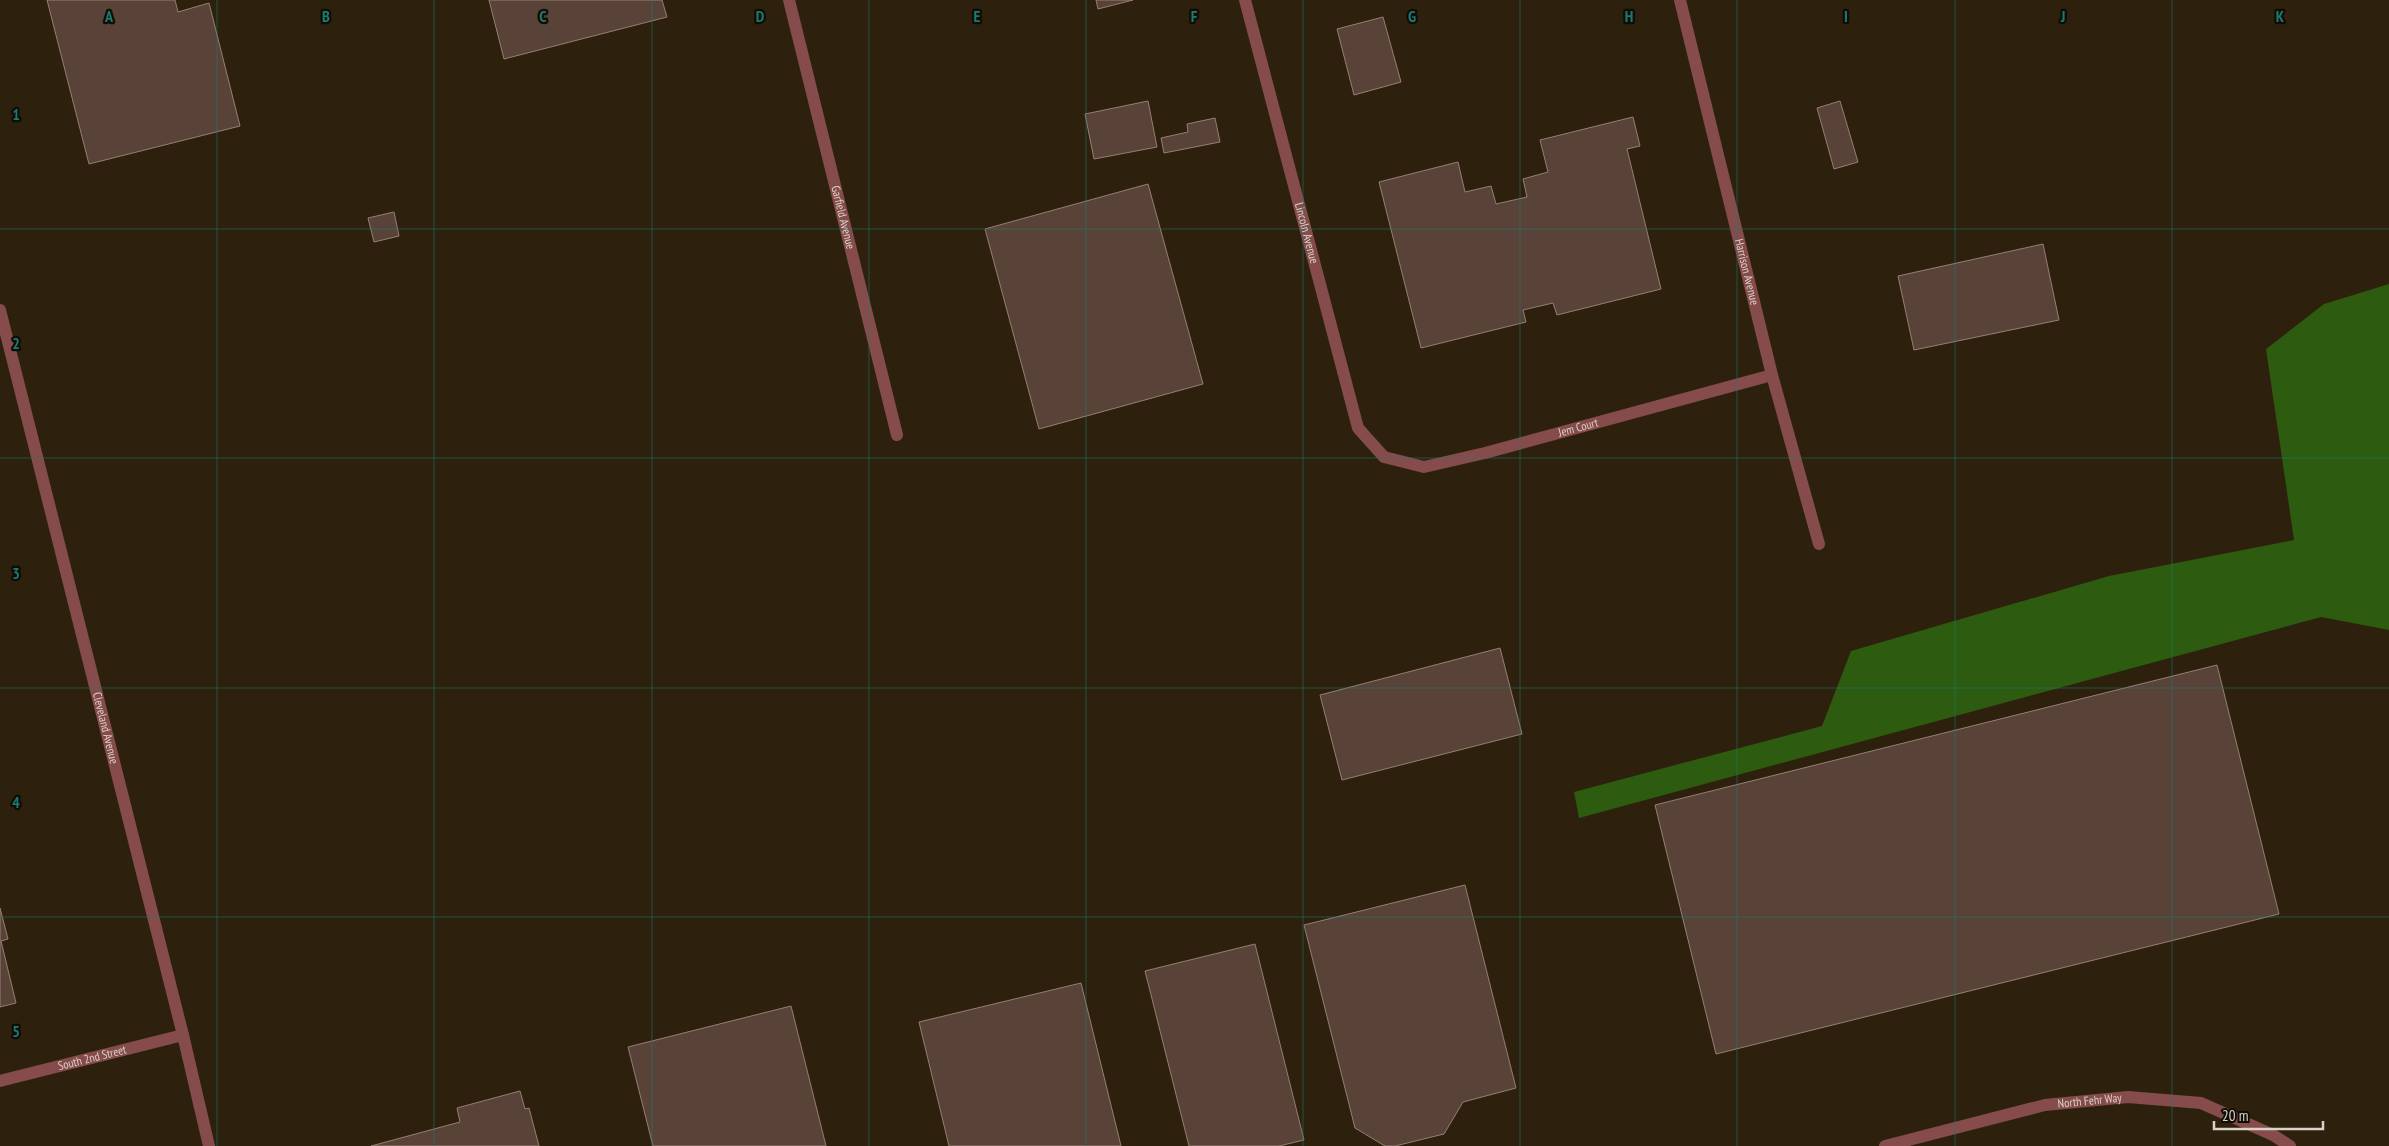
<svg xmlns="http://www.w3.org/2000/svg" width="2389" height="1146" viewBox="0 0 2389 1146" font-family="'PT Sans Narrow',sans-serif">
<style>
.forest{fill:#2d5b0f}
.building{fill:#594339;stroke:#977e73}
.lines{fill:none;stroke-linecap:round;stroke-linejoin:round}
.minor{stroke:#864c4c;stroke-width:12}
.grid{fill:none;stroke:#197b72;stroke-width:1;stroke-opacity:0.55}
.labels{text-anchor:middle;stroke-width:4.5;stroke-linejoin:round;paint-order:stroke}
.street-label{font-size:12px;fill:#d9d2c6;stroke:#110c05}
.grid-label{font-size:16px;text-anchor:middle;font-weight:bold;fill:#197b72;stroke:#110c05;stroke-width:4.5;stroke-linejoin:round;paint-order:stroke}
</style>
<rect width="100%" height="100%" fill="#2d210e"/>
<polygon class="forest" points="2389,284 2389,630 2321,617 1579,818 1574,792 1822,726 1851,651 2109,576 2294,540 2266,349 2324,304"/>
<g class="building">
<polygon points="47,0 175,0 178,12 209,3 240,126 89,164"/>
<polygon points="489,0 662,0 667,17 504,59"/>
<polygon points="1096,0 1133,0 1098,9"/>
<polygon points="1383,17 1401,82 1354,95 1337,29"/>
<polygon points="1148,101 1157,147 1094,159 1085,114"/>
<polygon points="1840,101 1858,162 1834,169 1817,108"/>
<polygon points="1633,117 1640,146 1627,149 1661,289 1557,315 1553,303 1523,310 1526,322 1421,348 1379,182 1458,162 1465,192 1491,186 1496,204 1527,197 1523,179 1548,172 1540,140"/>
<polygon points="1215,118 1220,142 1164,153 1161,138 1188,132 1187,124"/>
<polygon points="1148,184 1203,384 1039,429 985,229"/>
<polygon points="394,212 399,236 374,242 368,218"/>
<polygon points="2043,244 2059,320 1914,350 1898,276"/>
<polygon points="1500,648 1522,734 1342,780 1320,695"/>
<polygon points="2217,665 2279,914 1716,1054 1655,805"/>
<polygon points="1465,885 1516,1088 1463,1102 1444,1134 1395,1146 1385,1146 1355,1128 1304,925"/>
<polygon points="0,908 8,939 1,941 16,1003 0,1007"/>
<polygon points="1255,944 1304,1140 1279,1146 1189,1146 1145,971"/>
<polygon points="1081,983 1121,1146 949,1146 919,1022"/>
<polygon points="791,1006 826,1146 653,1146 628,1047"/>
<polygon points="520,1091 525,1109 529,1108 539,1146 371,1146 460,1122 457,1108"/>
</g>
<g class="lines">
<g class="minor">
<path id="s1" d="M789 0 897 435"/>
<path id="s2" d="M1245 0 1358 428 1384 457 1424 467 1485 453 1772 375"/>
<path id="s3" d="M1680 0 1772 375 1819 544"/>
<path id="s4" d="M0 310 183 1035 209 1146"/>
<path id="s5" d="M0 1081 183 1035"/>
<path id="s6" d="M1885 1146 2045 1105 2128 1097 2201 1103 2273 1135 2290 1146"/>
</g>
</g>
<path class="grid" d="M217 0V1146M434 0V1146M652 0V1146M869 0V1146M1086 0V1146M1303 0V1146M1520 0V1146M1737 0V1146M1955 0V1146M2172 0V1146M0 229H2389M0 458H2389M0 688H2389M0 917H2389"/>
<g class="labels">
<g class="street-label">
<text dy="4" stroke="none"><textPath href="#s1" startOffset="224">Garfield Avenue</textPath></text>
<text dy="4" stroke="none"><textPath href="#s2" startOffset="241">Lincoln Avenue</textPath></text>
<text dy="4" stroke="none"><textPath href="#s3" startOffset="280">Harrison Avenue</textPath></text>
<text dy="4" stroke="none"><textPath href="#s2" startOffset="682">Jem Court</textPath></text>
<text dy="4" stroke="none"><textPath href="#s4" startOffset="431">Cleveland Avenue</textPath></text>
<text dy="4" stroke="none"><textPath href="#s5" startOffset="95">South 2nd Street</textPath></text>
<text dy="4" stroke="none"><textPath href="#s6" startOffset="210">North Fehr Way</textPath></text>
</g>
</g>
<g class="grid-label">
<text x="109" y="22">A</text>
<text x="326" y="22">B</text>
<text x="543" y="22">C</text>
<text x="760" y="22">D</text>
<text x="977" y="22">E</text>
<text x="1194" y="22">F</text>
<text x="1412" y="22">G</text>
<text x="1629" y="22">H</text>
<text x="1846" y="22">I</text>
<text x="2063" y="22">J</text>
<text x="2280" y="22">K</text>
<text x="16" y="120">1</text>
<text x="16" y="349">2</text>
<text x="16" y="579">3</text>
<text x="16" y="808">4</text>
<text x="16" y="1037">5</text>
</g>
<path d="M2214 1121v8h109v-8" fill="none" stroke="#d9d2c6" stroke-width="2.5"/>
<text x="2222" y="1121" font-size="15" fill="#d9d2c6" stroke="#110c05" stroke-width="4" paint-order="stroke">20 m</text>
</svg>
